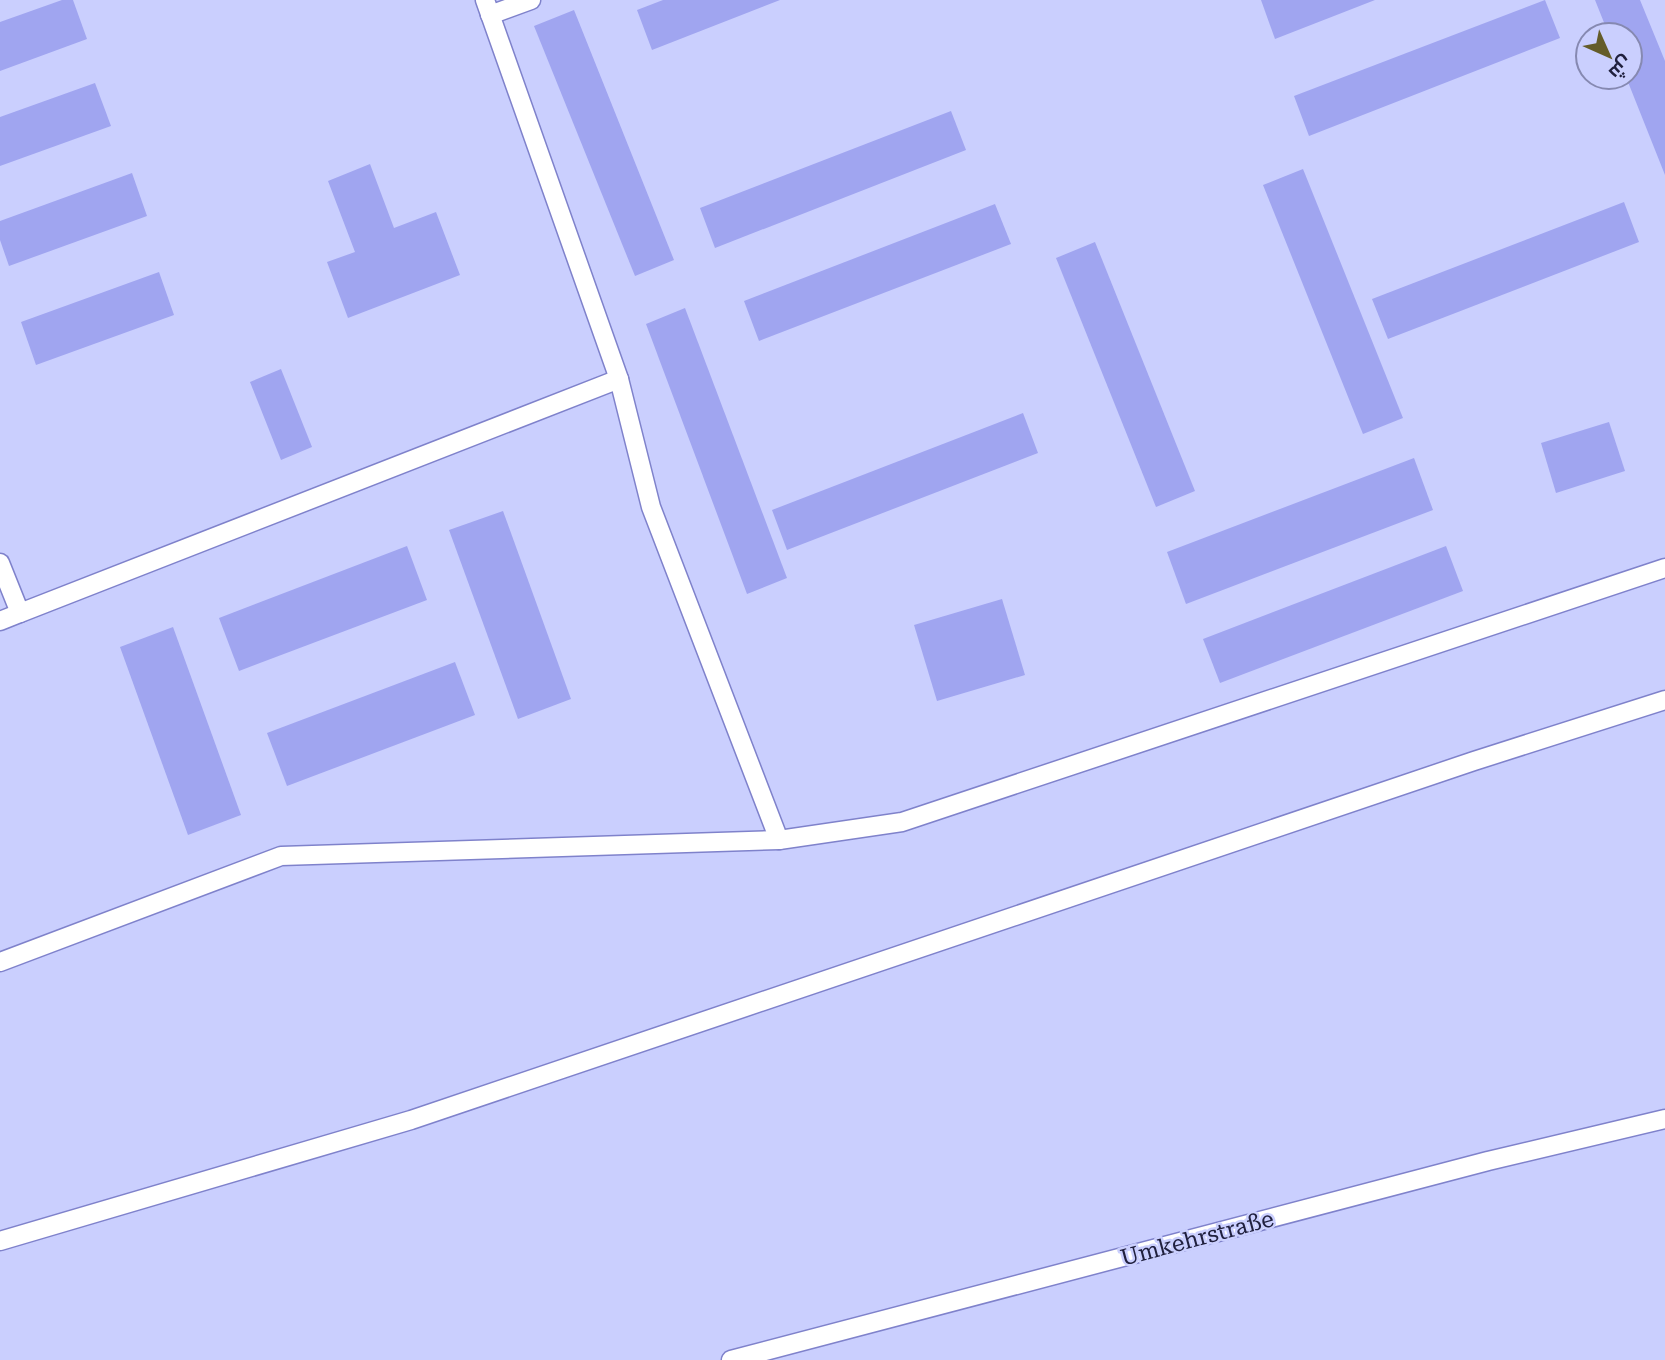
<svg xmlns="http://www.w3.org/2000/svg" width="1665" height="1360" viewBox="0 0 1665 1360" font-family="'Roboto Serif',Cairo,serif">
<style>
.building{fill:#a0a5f0}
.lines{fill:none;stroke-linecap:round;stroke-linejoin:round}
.service-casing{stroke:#7f82cb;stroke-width:21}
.service{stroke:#fff;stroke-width:18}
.labels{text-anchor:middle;stroke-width:5;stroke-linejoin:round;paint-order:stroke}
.street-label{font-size:23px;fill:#20203e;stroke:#cacffe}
</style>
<rect width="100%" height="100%" fill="#cacffe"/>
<g class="building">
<polygon points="62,0 73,0 87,39 0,71 0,22"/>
<polygon points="663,0 780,0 652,50 637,10"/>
<polygon points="1261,0 1375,0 1275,39"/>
<polygon points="1545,0 1560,38 1309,136 1294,96"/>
<polygon points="1595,0 1640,0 1665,61 1665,175 1626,77 1630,77 1630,35 1609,35"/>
<polygon points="574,10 674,260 635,276 534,26"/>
<polygon points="95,83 111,126 0,166 0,117"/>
<polygon points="951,111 966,150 715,248 700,208"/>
<polygon points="370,164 394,228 436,212 460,275 348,318 327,262 355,252 328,181"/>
<polygon points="1303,169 1403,418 1363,434 1263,185"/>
<polygon points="132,173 147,216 9,266 0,240 0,221"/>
<polygon points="1624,202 1639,242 1388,339 1372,299"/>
<polygon points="995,204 1011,244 759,341 744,301"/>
<polygon points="1095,242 1195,491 1156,507 1056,258"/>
<polygon points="159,272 174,315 36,365 21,322"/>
<polygon points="685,308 787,578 747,594 646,324"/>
<polygon points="281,369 312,447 281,460 250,382"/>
<polygon points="1023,413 1038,453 787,550 772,510"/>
<polygon points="1609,422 1625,471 1556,493 1541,443"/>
<polygon points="1414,458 1433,510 1186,604 1167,552"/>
<polygon points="503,511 571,699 518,719 449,530"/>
<polygon points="407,546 427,600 239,671 219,618"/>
<polygon points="1446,546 1463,591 1220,683 1203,639"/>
<polygon points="1002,599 1025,675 937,701 914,625"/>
<polygon points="173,627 241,815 188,835 120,647"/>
<polygon points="455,662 475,715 287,786 267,733"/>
</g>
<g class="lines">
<defs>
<g id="service">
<polyline points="485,0 619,379 651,507 779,840"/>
<polyline points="490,15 531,0"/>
<polyline points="0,563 20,613 0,621"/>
<polyline points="20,613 619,379"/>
<polyline points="0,962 281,856 779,840 902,822 1665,568"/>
<polyline points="0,1241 411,1120 1474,761 1665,700"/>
<polyline points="731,1360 1488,1161 1665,1119"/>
</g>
</defs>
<use href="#service" class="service-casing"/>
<use href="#service" class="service"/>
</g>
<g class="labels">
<g class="street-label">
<text transform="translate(1197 1238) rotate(-15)" y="8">Umkehrstraße</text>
</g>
</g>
<g transform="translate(1609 56) rotate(135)"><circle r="33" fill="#cacffe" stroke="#8689b1" stroke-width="2"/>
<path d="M0-5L12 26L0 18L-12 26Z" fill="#645c29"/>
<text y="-10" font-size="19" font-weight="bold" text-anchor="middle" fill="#20203e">ش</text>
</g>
</svg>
